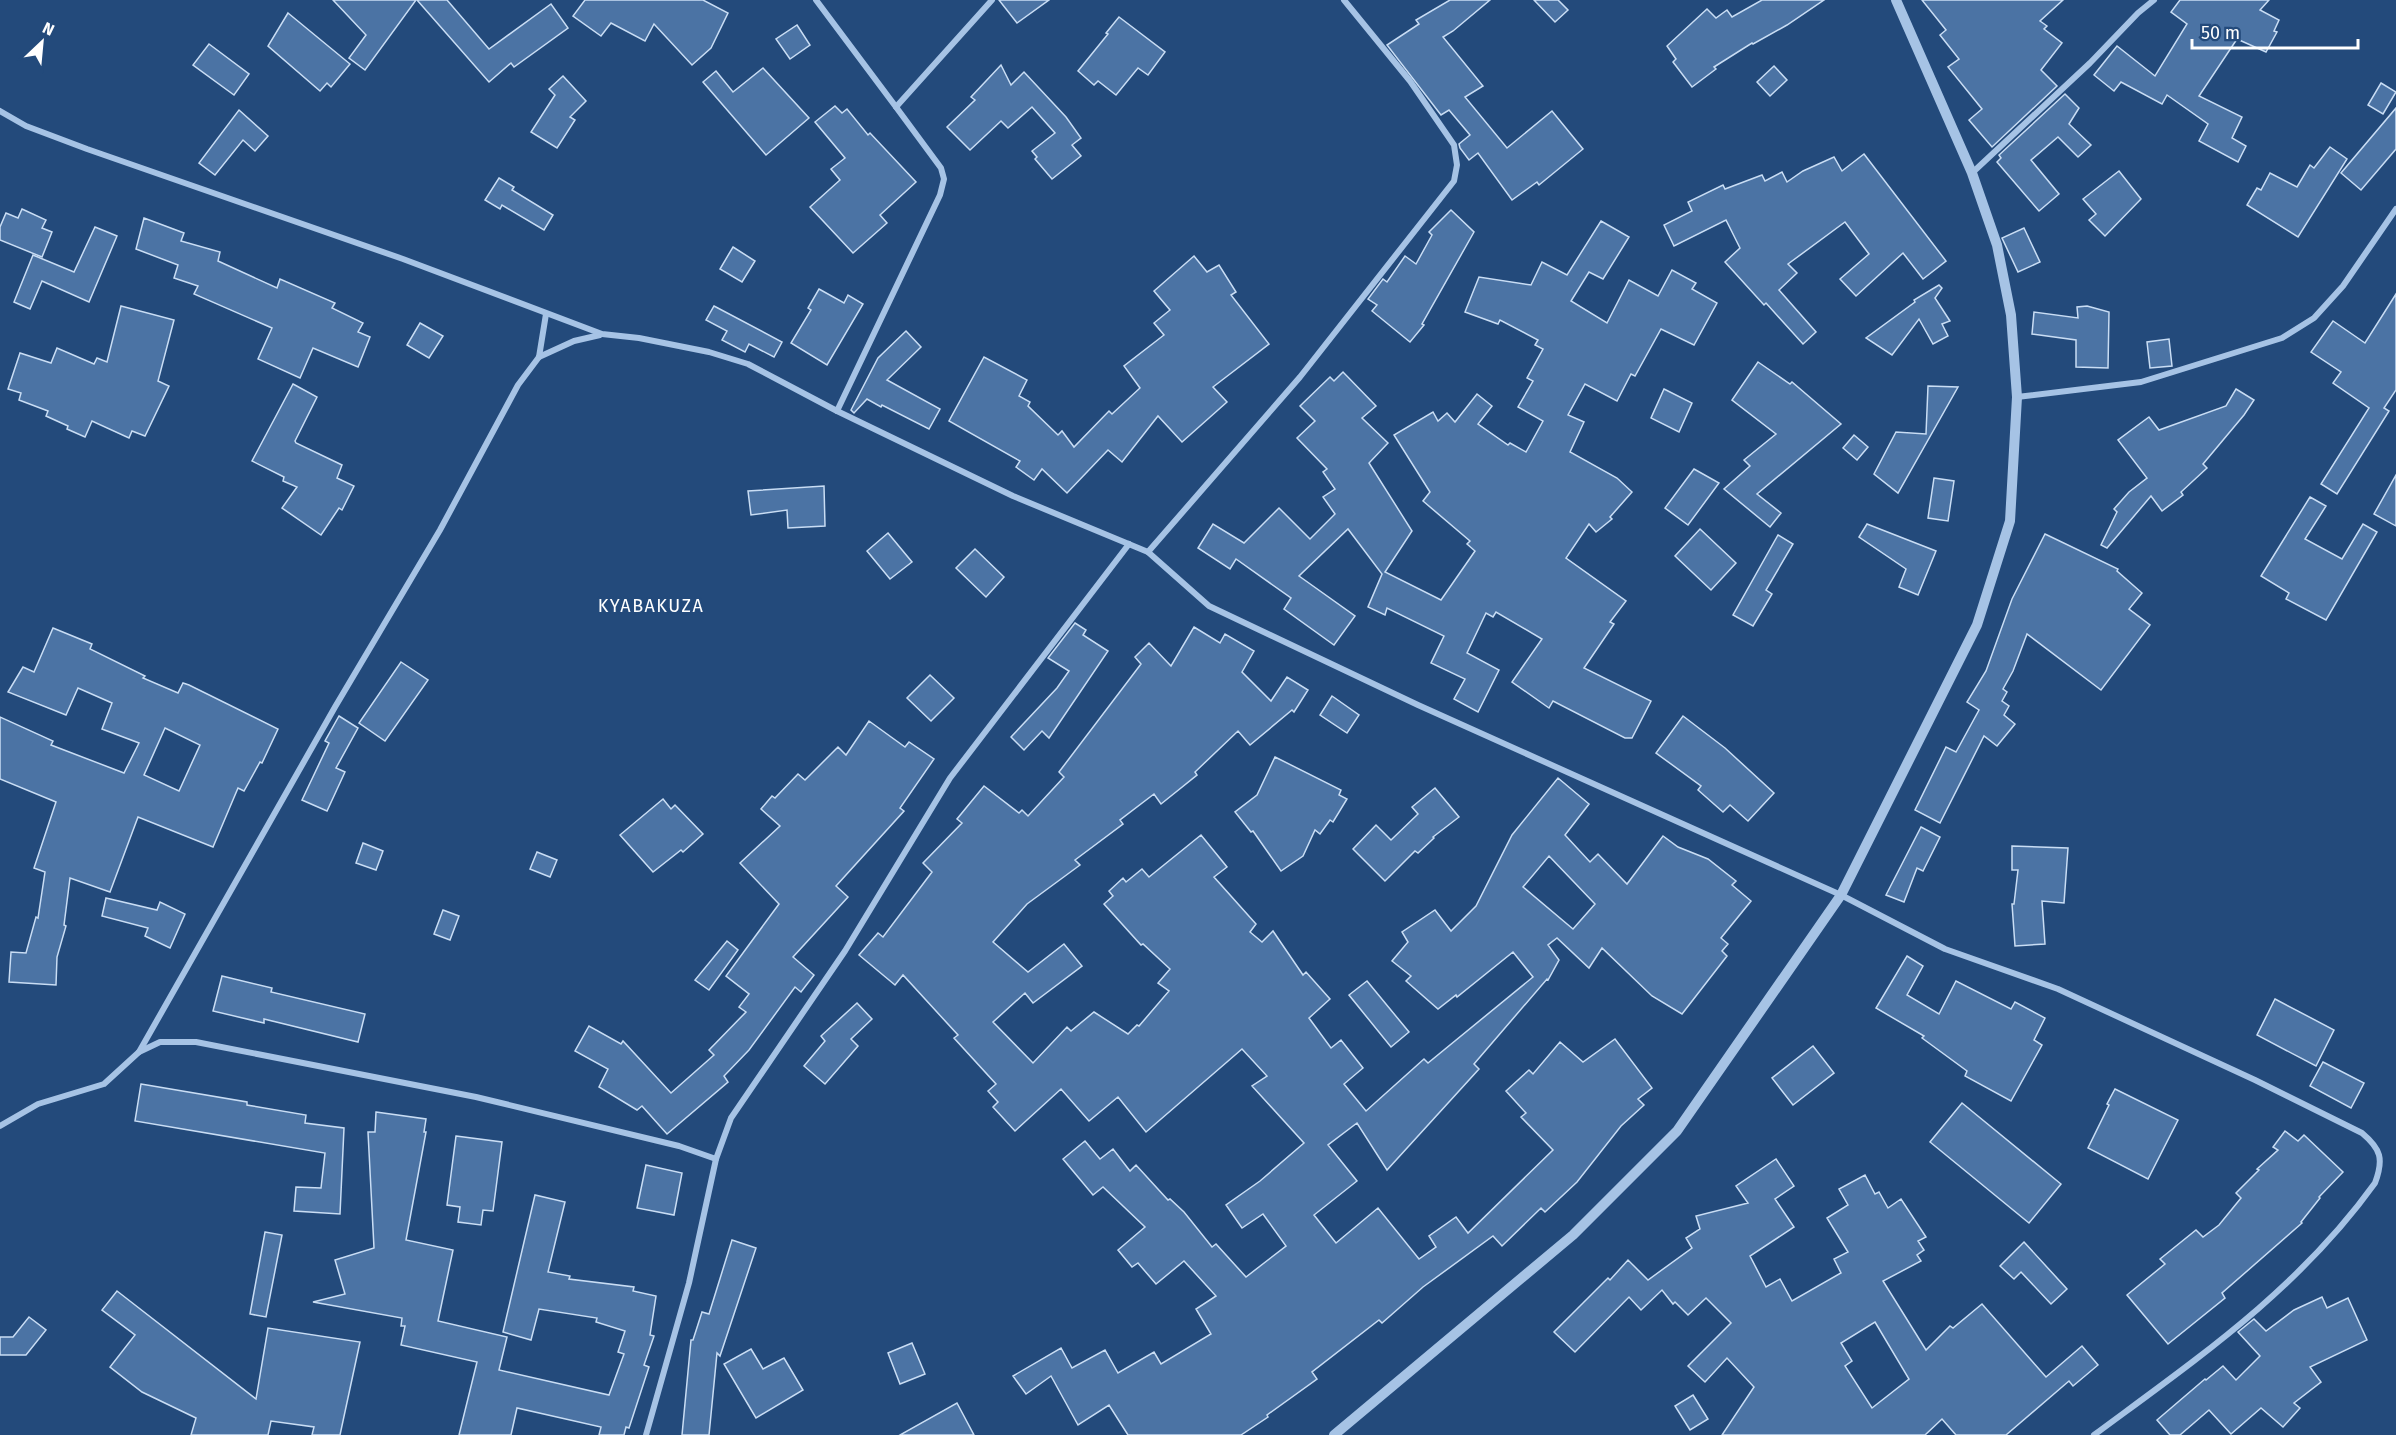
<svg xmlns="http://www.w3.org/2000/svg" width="2396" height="1435" viewBox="0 0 2396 1435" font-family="'Fira Sans',sans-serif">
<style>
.building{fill:#4b73a4;stroke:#c9ddf4;stroke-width:1.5;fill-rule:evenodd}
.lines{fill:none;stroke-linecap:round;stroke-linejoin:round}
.minor{stroke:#a6c3e5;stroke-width:6}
.tertiary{stroke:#a6c3e5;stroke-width:10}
.labels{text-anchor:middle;stroke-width:4.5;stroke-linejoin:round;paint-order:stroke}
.quarter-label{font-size:18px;letter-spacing:1.5px;fill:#fff;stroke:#234a7b}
</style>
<rect width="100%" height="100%" fill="#234a7b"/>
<g class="building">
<polygon points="333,0 416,0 365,70 349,58 366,35"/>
<polygon points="417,0 447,0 489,49 551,4 568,28 514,67 511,63 489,82"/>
<polygon points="585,0 703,0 728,13 711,48 692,65 654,24 645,41 611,23 601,36 573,16"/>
<polygon points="999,0 1049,0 1017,23"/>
<polygon points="1450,0 1490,0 1453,31 1443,37 1483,86 1465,97 1507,148 1552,111 1583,149 1539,185 1537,182 1512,200 1478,153 1469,160 1460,148 1459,144 1470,135 1449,110 1441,115 1387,45 1419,24 1416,20"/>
<polygon points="1534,0 1558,0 1568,10 1555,22"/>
<polygon points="1762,0 1824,0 1787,25 1753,44 1752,43 1714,67 1716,69 1692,87 1673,62 1676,59 1667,46 1707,9 1716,18 1727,10 1732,17"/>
<polygon points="1922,0 2063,0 2040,21 2047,26 2044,29 2062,43 2041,70 2057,86 1992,147 1969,120 1982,109 1948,67 1959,59 1940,35 1946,30"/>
<polygon points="2180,0 2269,0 2260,10 2279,20 2274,31 2277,32 2266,52 2237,39 2199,96 2242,117 2232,138 2246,146 2238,162 2199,141 2208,124 2167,95 2162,104 2121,82 2114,91 2094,75 2117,46 2155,76 2187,24 2171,12"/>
<polygon points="288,13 350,64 331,87 327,83 320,91 268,46"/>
<polygon points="1119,17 1165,52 1148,75 1138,68 1116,95 1098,81 1094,85 1078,71 1108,34 1106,33"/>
<polygon points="797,25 810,45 790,59 776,39"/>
<polygon points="209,44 249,74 234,95 193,65"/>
<polygon points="1001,65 1011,85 1024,72 1066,117 1081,138 1072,145 1081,156 1052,179 1035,159 1037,157 1032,151 1055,133 1032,107 1008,128 1001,121 970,150 947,127 975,100 971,97"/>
<polygon points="1774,66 1787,80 1770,96 1757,82"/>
<polygon points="763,68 809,118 766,155 703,82 716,71 733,92"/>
<polygon points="563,76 586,101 570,117 575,120 557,148 531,132 555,95 549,89"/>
<polygon points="2381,83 2396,92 2383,114 2368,105"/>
<polygon points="2065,94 2079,108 2069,124 2091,145 2078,157 2058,137 2031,160 2059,194 2039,211 1997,162 2001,158 1999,155"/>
<polygon points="835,106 842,113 847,109 868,135 870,133 916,182 880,215 887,223 853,253 810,207 840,180 831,169 845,158 815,122"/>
<polygon points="2396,108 2396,149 2361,190 2341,173"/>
<polygon points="239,110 268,136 255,151 243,140 215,175 199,163"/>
<polygon points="2330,147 2347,159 2298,237 2247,205 2257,188 2261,190 2270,173 2297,187 2310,165 2314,168"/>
<polygon points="1864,154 1946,261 1923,279 1903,253 1856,296 1840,279 1869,254 1845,222 1788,264 1797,273 1779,290 1816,332 1803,344 1766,303 1764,305 1725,262 1740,248 1726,220 1674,246 1664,225 1692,211 1688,202 1723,185 1725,189 1762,175 1765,181 1782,172 1787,182 1803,171 1834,157 1842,171"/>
<polygon points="2119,171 2141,199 2105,236 2089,220 2096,214 2083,199"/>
<polygon points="499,178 514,187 512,190 553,215 544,230 502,205 500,209 485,200"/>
<polygon points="22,209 46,220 42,228 52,232 42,257 0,240 0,227 6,213 18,218"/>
<polygon points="1451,210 1474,232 1422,324 1424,325 1410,342 1372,311 1377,305 1368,299 1383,279 1387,282 1405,256 1416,264 1432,235 1429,232"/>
<polygon points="144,218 184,233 181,241 220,252 218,261 277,288 280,279 335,303 332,308 363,323 358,332 370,337 358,367 313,348 300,378 258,359 272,328 194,294 198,286 174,278 178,265 136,249"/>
<polygon points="1601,221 1629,237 1603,279 1589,272 1571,301 1607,323 1629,280 1658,296 1672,270 1696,283 1692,289 1717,303 1694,345 1661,329 1635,376 1631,374 1617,401 1585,384 1568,415 1584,422 1570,452 1617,478 1632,492 1610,517 1612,519 1596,532 1589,524 1566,558 1626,601 1610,622 1614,624 1584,668 1651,701 1632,738 1625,738 1553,701 1549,708 1512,682 1542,639 1496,612 1493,617 1486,613 1467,653 1499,670 1478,712 1454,699 1465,679 1431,663 1444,636 1387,608 1385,615 1368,607 1382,574 1348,529 1299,576 1355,616 1334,645 1284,609 1291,598 1236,559 1230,569 1198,548 1213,524 1244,543 1279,508 1310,539 1335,514 1323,497 1335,489 1323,472 1327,469 1297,438 1315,421 1300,406 1330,377 1334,381 1343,372 1376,406 1362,418 1388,443 1369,463 1412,531 1385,572 1441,600 1475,551 1467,544 1470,541 1423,501 1430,492 1394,435 1433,412 1438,421 1447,413 1455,422 1477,394 1492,406 1478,424 1508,445 1510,443 1526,452 1543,421 1518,407 1533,381 1527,378 1543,349 1535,345 1538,340 1500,320 1498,324 1465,312 1479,277 1531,285 1542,262 1567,275"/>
<polygon points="95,227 117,236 89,302 42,281 30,309 14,302 33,255 74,272"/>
<polygon points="2024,228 2040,262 2018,272 2002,238"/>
<polygon points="733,247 755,261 742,282 720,269"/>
<polygon points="1194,256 1207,272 1219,265 1236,292 1231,295 1269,344 1213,387 1227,402 1182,442 1158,416 1122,462 1108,450 1067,493 1042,469 1034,480 1016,467 1020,461 949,421 984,357 1027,380 1019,396 1030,402 1028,406 1058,435 1062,431 1074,447 1109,411 1112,414 1140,388 1124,366 1164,335 1154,323 1170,310 1154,291"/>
<polygon points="1939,285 1942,288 1935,298 1950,321 1942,324 1948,336 1933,344 1919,319 1892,355 1866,338 1915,302 1914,300"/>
<polygon points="819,289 844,303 848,295 863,304 827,365 791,343 811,310 808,308"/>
<polygon points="2396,294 2396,390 2384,408 2389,411 2337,494 2321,484 2369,408 2333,383 2341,372 2311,352 2333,321 2365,343"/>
<polygon points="121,306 174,320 158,381 169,386 145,436 132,431 129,438 92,421 85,437 67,429 68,426 46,416 48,411 19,400 21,393 8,389 20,353 51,363 57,348 94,364 97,358 107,362"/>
<polygon points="714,306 782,342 774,357 749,344 745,352 722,340 727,331 706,320"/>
<polygon points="2087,306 2109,312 2108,368 2076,367 2076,340 2032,334 2034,312 2078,318 2077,307"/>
<polygon points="420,323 443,336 429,358 407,345"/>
<polygon points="906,331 921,347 887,380 940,409 929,429 882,405 881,407 867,399 854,413 851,410 878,358"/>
<polygon points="2169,339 2172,366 2150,368 2147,342"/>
<polygon points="1758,362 1790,384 1792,382 1841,424 1757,494 1781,513 1770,527 1724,489 1750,466 1744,460 1776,434 1732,400"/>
<polygon points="293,384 317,397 295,441 296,443 342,465 337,478 354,486 342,510 339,508 321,535 282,508 297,487 283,481 284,477 252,461"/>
<polygon points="1928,386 1958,387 1898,493 1874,474 1896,432 1926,434"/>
<polygon points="1664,389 1692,403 1679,432 1651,418"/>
<polygon points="2236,389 2254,400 2244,415 2203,464 2207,468 2181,492 2183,495 2162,511 2151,496 2107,548 2101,545 2117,512 2114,509 2129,492 2147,478 2118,440 2149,417 2159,430 2226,406"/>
<polygon points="1854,435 1868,447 1857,460 1843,448"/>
<polygon points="1694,469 1719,483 1688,525 1665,508"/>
<polygon points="2396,475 2396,526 2374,514"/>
<polygon points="1934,478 1954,481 1948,521 1928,518"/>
<polygon points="824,486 825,526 788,528 787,510 751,515 748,491"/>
<polygon points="2310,497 2326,506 2305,539 2342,559 2363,524 2377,532 2326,620 2286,599 2289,593 2261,576"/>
<polygon points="1867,524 1936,551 1918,595 1899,587 1906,569 1859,537"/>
<polygon points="1700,529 1736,563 1711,590 1675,556"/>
<polygon points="888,533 912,562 890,579 867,551"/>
<polygon points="2045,534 2118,569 2117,571 2142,593 2129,609 2150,625 2101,690 2027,634 2013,671 2003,689 2007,692 2002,701 2009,706 2004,715 2015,724 1997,746 1984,736 1940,823 1915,810 1946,747 1956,752 1979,710 1967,702 1986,671 2012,599"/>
<polygon points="1778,535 1793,544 1766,590 1772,594 1753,626 1733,615"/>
<polygon points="975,549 1004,577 986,597 956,568"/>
<polygon points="1075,623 1086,630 1083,635 1108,651 1049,738 1042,731 1024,750 1011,737 1057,688 1069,671 1048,658"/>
<path d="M1194 627 1220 643 1225 634 1254 651 1242 672 1271 701 1287 677 1308 690 1294 712 1292 710 1250 745 1238 731 1195 772 1197 775 1161 804 1154 794 1120 820 1123 824 1075 860 1080 865 1027 904 993 942 1028 972 1064 944 1082 966 1033 1003 1025 993 993 1022 1033 1063 1067 1027 1071 1031 1094 1012 1128 1034 1137 1025 1139 1026 1169 991 1158 983 1170 969 1143 944 1141 945 1104 904 1113 896 1109 891 1123 878 1126 882 1142 869 1149 877 1201 835 1227 867 1214 877 1256 924 1250 932 1262 942 1273 931 1303 975 1306 972 1330 999 1309 1018 1331 1048 1341 1040 1363 1068 1344 1084 1366 1111 1424 1059 1428 1063 1533 977 1513 952 1457 997 1456 995 1438 1009 1406 981 1411 976 1392 961 1408 942 1402 932 1435 910 1451 931 1476 906 1512 835 1558 778 1589 804 1565 835 1590 862 1598 854 1627 884 1663 836 1678 847 1708 859 1736 881 1732 885 1751 901 1721 938 1728 944 1722 951 1727 956 1682 1014 1652 996 1602 948 1589 968 1557 938 1548 945 1559 960 1548 980 1547 979 1474 1064 1479 1069 1387 1170 1357 1123 1328 1145 1357 1181 1314 1215 1336 1243 1378 1208 1419 1259 1436 1247 1429 1236 1456 1217 1468 1233 1553 1150 1521 1117 1526 1113 1506 1091 1529 1070 1533 1074 1560 1042 1583 1062 1615 1039 1652 1088 1638 1099 1644 1105 1621 1126 1577 1182 1545 1212 1541 1208 1502 1246 1493 1236 1423 1287 1382 1323 1379 1320 1312 1372 1317 1379 1267 1415 1268 1417 1241 1435H1128L1109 1405 1078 1425 1051 1376 1026 1394 1013 1376 1061 1348 1072 1368 1105 1350 1118 1373 1154 1352 1161 1364 1211 1334 1196 1309 1216 1296 1184 1261 1156 1284 1138 1263 1132 1267 1118 1250 1145 1227 1103 1187 1093 1195 1063 1159 1085 1141 1100 1159 1113 1149 1130 1171 1136 1165 1168 1200 1170 1199 1184 1212 1212 1247 1216 1244 1246 1277 1286 1246 1263 1214 1242 1228 1226 1205 1260 1181 1304 1143 1252 1086 1267 1076 1242 1049 1146 1132 1118 1097 1089 1121 1061 1089 1015 1131 993 1107 998 1102 988 1091 996 1084 954 1038 958 1035 903 975 895 985 859 955 878 933 883 937 932 872 923 863 962 823 957 819 984 786 1019 813 1022 810 1028 816 1064 777 1059 772 1141 664 1135 657 1149 643 1171 666ZM1549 856 1595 904 1573 929 1523 887Z"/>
<path d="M53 628 92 644 90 649 145 676 143 678 178 693 183 683 189 685 278 729 262 763 260 762 244 791 238 788 213 847 138 817 110 892 70 878 64 925 66 926 57 957 56 985 9 982 11 952 26 953 36 917 38 918 45 872 34 868 56 802 0 779V717L53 741 51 745 124 773 139 743 102 729 112 703 78 688 66 715 8 692 23 667 34 672ZM165 728 200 745 179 791 144 775Z"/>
<polygon points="401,662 428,680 385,741 359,723"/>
<polygon points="930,675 954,698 931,721 907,698"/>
<polygon points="1332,696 1359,715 1347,733 1320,715"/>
<polygon points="339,716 358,728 336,768 345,772 327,811 302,800 329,743 325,741"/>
<polygon points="1683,716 1725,748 1774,793 1748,821 1730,805 1723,812 1698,790 1701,786 1656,753"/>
<polygon points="869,721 905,747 909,742 934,759 900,808 904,811 836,886 848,897 793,957 814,975 801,992 795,987 749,1050 724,1076 728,1082 667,1134 642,1106 637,1110 599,1087 608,1069 575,1051 589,1026 621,1044 623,1041 671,1093 714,1055 709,1050 746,1012 739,1007 749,994 726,976 779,904 740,863 780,826 761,809 772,796 775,798 798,774 805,780 838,747 846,755"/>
<polygon points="1275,757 1341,790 1339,795 1347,799 1333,822 1330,820 1320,834 1315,830 1303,856 1281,871 1253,831 1251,832 1235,812 1257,795"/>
<polygon points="1435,788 1459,817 1433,837 1434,838 1418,853 1415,851 1385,881 1353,849 1376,825 1391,840 1418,814 1412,807"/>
<polygon points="663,799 671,809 675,805 703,834 683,852 681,850 653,872 620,835"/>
<polygon points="1921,827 1940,837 1923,871 1917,868 1904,902 1886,895"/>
<polygon points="363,843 383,851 376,870 356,863"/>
<polygon points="2012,846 2068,848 2064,903 2042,901 2045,944 2015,946 2012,904 2014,904 2018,870 2012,870"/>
<polygon points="537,852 557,860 550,877 530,869"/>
<polygon points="106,898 157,910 160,902 185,914 170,948 145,936 148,928 102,916"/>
<polygon points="443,910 459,916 450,940 434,934"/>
<polygon points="727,941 738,950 709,990 695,980"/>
<polygon points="1907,956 1923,966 1907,995 1939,1014 1956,981 2011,1009 2015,1002 2045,1018 2034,1040 2042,1045 2011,1101 1965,1076 1967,1071 1922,1038 1924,1036 1876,1008"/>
<polygon points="222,976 272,988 271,992 365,1014 358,1042 264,1019 264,1023 213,1011"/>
<polygon points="1367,981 1409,1032 1391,1047 1349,995"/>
<polygon points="2275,999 2334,1030 2316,1066 2257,1035"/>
<polygon points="857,1003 872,1019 851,1039 858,1046 825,1084 804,1066 825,1041 821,1036"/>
<polygon points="1813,1046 1834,1073 1793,1105 1772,1078"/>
<polygon points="2323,1062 2364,1083 2351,1108 2310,1086"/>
<polygon points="141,1084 247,1102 247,1105 306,1115 305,1123 344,1128 340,1214 294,1211 296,1187 321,1188 325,1153 135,1121"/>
<polygon points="2115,1089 2178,1120 2148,1179 2088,1148 2109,1105 2107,1104"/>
<polygon points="1962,1103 2061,1184 2029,1223 1930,1142"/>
<polygon points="376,1112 426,1119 424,1132 426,1132 406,1240 453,1250 438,1321 507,1337 499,1370 609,1395 624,1354 618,1352 625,1331 596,1322 597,1318 539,1309 531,1340 503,1332 535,1195 565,1202 548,1272 570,1276 569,1279 634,1287 633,1291 656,1296 650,1335 654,1336 644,1365 649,1367 629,1428 626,1427 624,1435 599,1435 601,1427 517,1408 511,1435 459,1435 477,1362 401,1345 405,1326 401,1326 402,1318 313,1302 345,1294 335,1260 374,1248 368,1132 375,1132"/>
<polygon points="2285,1131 2298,1141 2304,1135 2343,1172 2319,1197 2320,1198 2301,1222 2302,1223 2222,1293 2225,1298 2168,1344 2127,1295 2165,1264 2160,1259 2196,1230 2203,1237 2219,1225 2241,1198 2236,1193 2259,1170 2257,1169 2278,1150 2273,1147"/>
<polygon points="456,1136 502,1142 493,1211 483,1210 481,1225 458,1222 460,1207 447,1205"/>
<path d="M1776 1159 1794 1186 1775 1199 1794 1227 1750 1256 1766 1287 1780 1279 1792 1301 1841 1273 1834 1259 1848 1252 1827 1218 1848 1205 1839 1189 1865 1175 1875 1194 1879 1192 1888 1208 1901 1199 1926 1237 1918 1241 1924 1250 1917 1255 1921 1261 1883 1281 1926 1350 1950 1326 1953 1328 1982 1304 2046 1377 2082 1346 2098 1365 2073 1386 2069 1381 2006 1435H1956L1942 1419 1925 1435H1722L1754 1387 1727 1358 1705 1382 1688 1366 1731 1323 1706 1298 1688 1315 1675 1302 1673 1304 1662 1290 1641 1310 1629 1297 1575 1352 1554 1332 1608 1278 1610 1280 1628 1260 1648 1280 1692 1248 1686 1238 1700 1229 1696 1216 1748 1203 1736 1186ZM1875 1322 1909 1379 1872 1408 1845 1366 1852 1361 1841 1343Z"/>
<polygon points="646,1165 682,1173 674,1215 637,1208"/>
<polygon points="265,1232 282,1235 266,1317 250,1314"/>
<polygon points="732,1240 756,1248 720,1356 717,1353 709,1435 682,1435 691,1340 693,1340 702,1312 709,1314"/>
<polygon points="2024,1242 2067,1289 2051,1304 2021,1272 2014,1279 2000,1266"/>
<polygon points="117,1291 256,1399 268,1328 360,1342 340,1435 312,1435 314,1427 271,1421 268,1435 191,1435 196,1418 142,1392 110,1367 135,1335 102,1310"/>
<polygon points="2322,1297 2327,1308 2348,1298 2367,1340 2310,1367 2321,1382 2294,1403 2300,1408 2283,1427 2261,1408 2231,1434 2209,1410 2180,1435 2170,1435 2157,1420 2205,1379 2206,1380 2223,1366 2236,1380 2260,1356 2238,1332 2254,1319 2266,1331 2294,1310"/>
<polygon points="29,1317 46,1330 26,1355 0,1355 0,1337 13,1337"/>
<polygon points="912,1343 925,1374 900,1384 888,1353"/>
<polygon points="751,1349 763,1369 784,1358 803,1390 756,1418 724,1364"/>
<polygon points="1693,1395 1708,1419 1690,1430 1675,1406"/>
<polygon points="957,1403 974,1435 900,1435"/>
</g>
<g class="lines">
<g class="minor">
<polyline points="816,0 896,107"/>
<path d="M0 111 26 126 87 149 403 259 602 334 639 338 709 352 748 364 837 411 1013 496 1148 552 1209 606 1418 705 1841 895 1945 949 2058 989 2255 1080 2362 1133C2381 1149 2384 1159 2375 1183 2298 1290 2198 1358 2094 1435"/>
<polyline points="1972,173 2090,63 2138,13 2154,0"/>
<polyline points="539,357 574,341 600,335"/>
<polyline points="2017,397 2141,382 2282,338 2314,318 2343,286 2396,209"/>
<polyline points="837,411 940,195 944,179 941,168 896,107 992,0"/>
<polyline points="1148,552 1300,377 1454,181 1457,165 1454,145 1410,81 1344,0"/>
<polyline points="139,1052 335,707 440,530 518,385 539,357 546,314"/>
<polyline points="0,1126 38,1104 104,1084 139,1052 160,1042 196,1042 476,1097 679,1146 716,1159"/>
<polyline points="646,1435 689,1283 716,1159 731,1118 845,951 950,778 1129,544"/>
</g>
<polyline class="tertiary" points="1334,1435 1573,1235 1677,1131 1841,895 1977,625 2010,521 2017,397 2011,315 1997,245 1972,173 1896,0"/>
</g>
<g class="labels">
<g class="quarter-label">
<text x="651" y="612">KYABAKUZA</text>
</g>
</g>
<g transform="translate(42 42) rotate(26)" stroke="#234a7b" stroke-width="4.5" paint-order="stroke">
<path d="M0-4.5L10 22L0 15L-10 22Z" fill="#ffffff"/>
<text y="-9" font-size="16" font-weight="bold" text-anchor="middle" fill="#ffffff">N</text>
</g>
<path d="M2192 39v9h166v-9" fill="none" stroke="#ffffff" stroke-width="3"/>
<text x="2201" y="39" font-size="18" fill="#ffffff" stroke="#234a7b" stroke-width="4.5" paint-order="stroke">50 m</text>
</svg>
